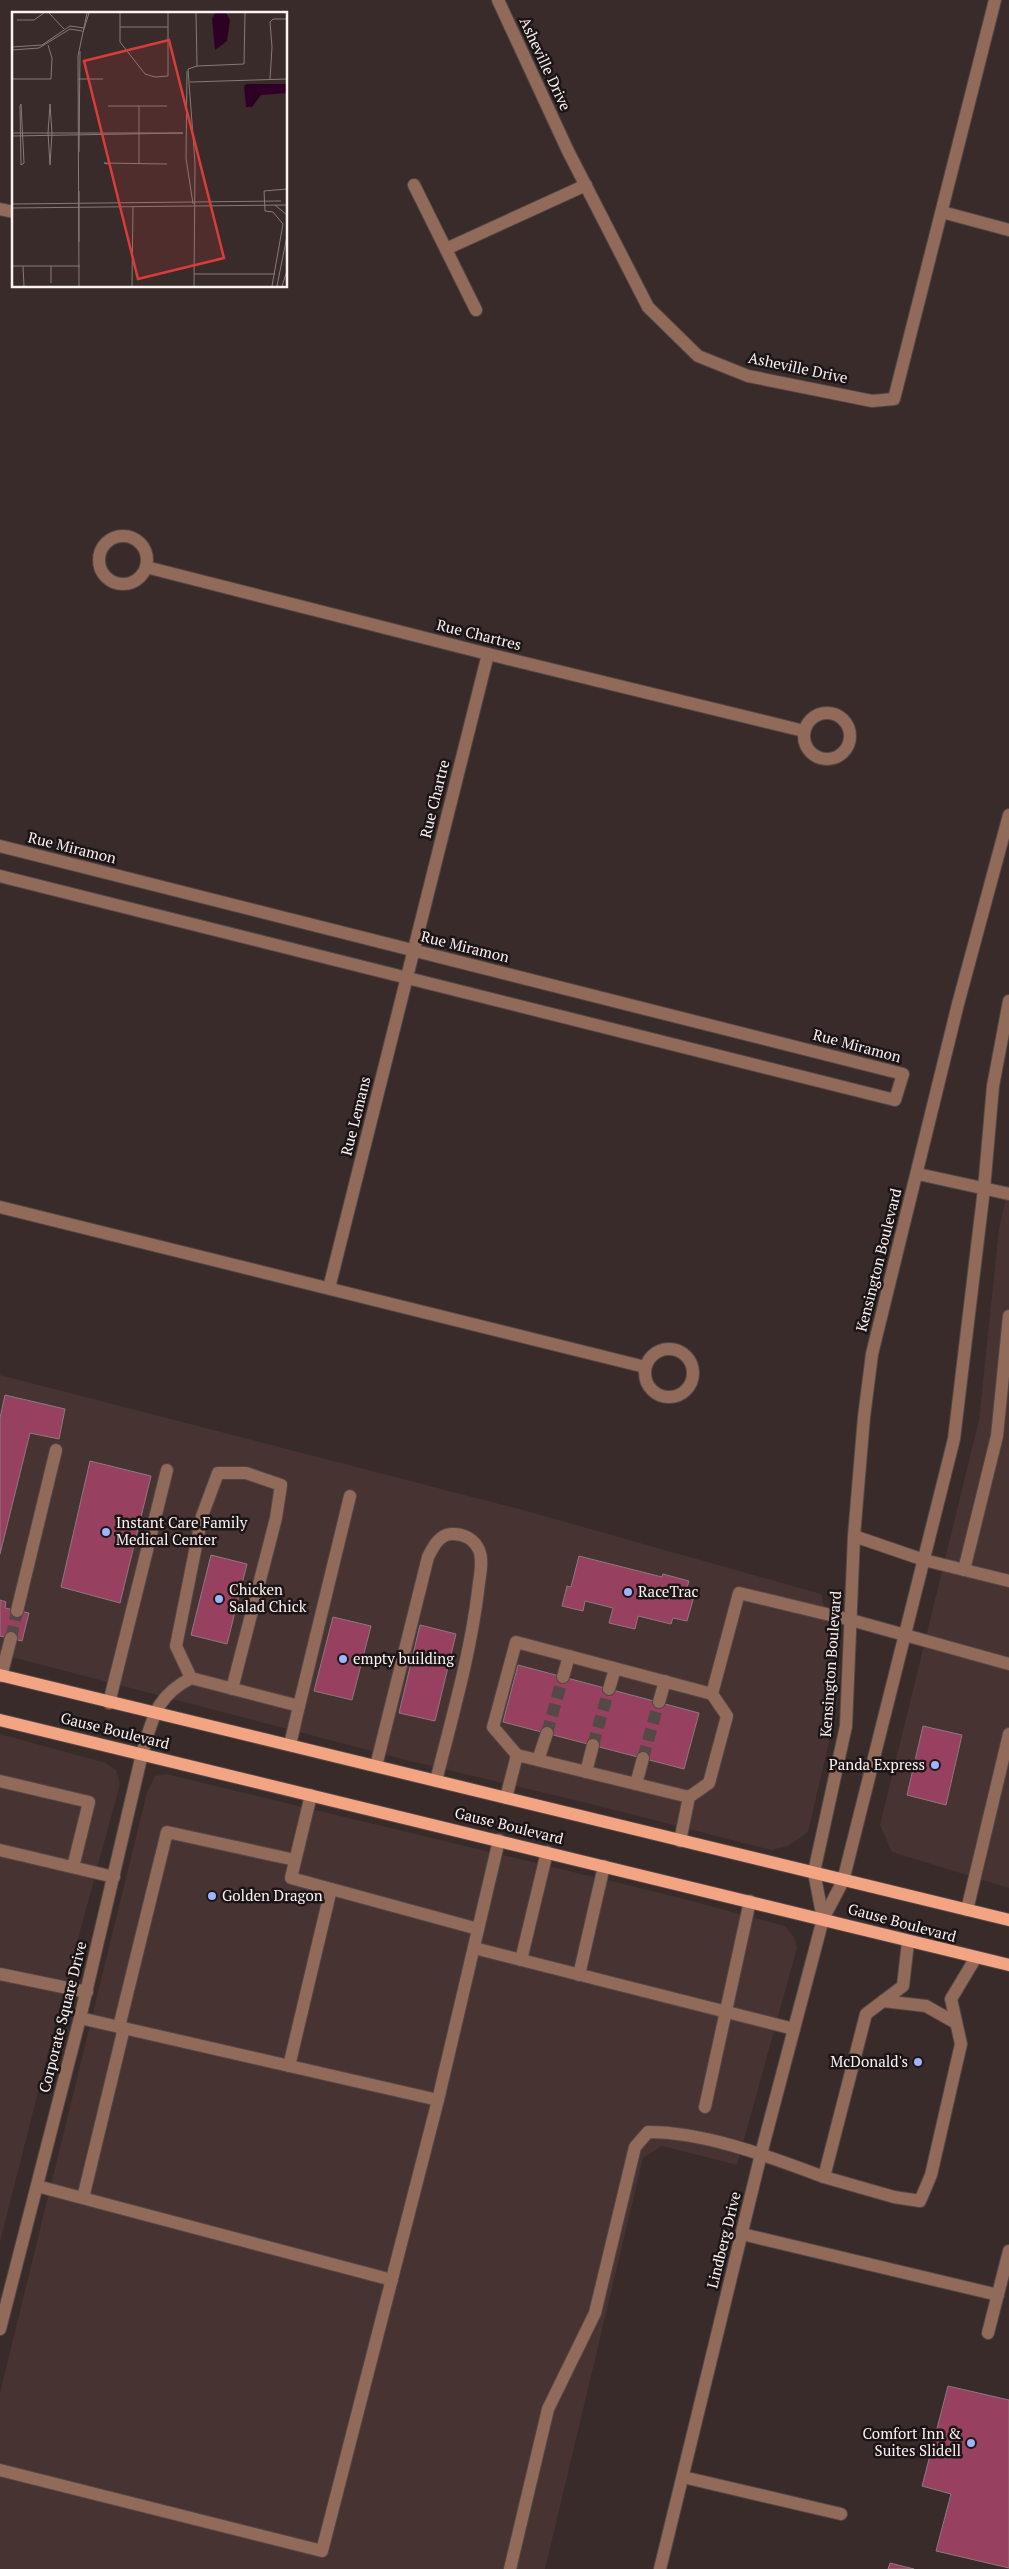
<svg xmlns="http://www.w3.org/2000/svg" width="1009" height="2569" viewBox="0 0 1009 2569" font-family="'PT Serif',serif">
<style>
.built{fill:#473332}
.building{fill:#98405f;stroke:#8a7b7f}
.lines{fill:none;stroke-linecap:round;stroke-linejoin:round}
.minor-tunnel{stroke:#554948;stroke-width:12;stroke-dasharray:12 6;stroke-linecap:butt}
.minor-casing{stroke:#534746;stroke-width:14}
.major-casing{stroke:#534746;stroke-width:14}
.minor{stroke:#916a5a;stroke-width:12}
.major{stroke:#f3a483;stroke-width:12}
.poi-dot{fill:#a0b3fd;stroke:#1b1515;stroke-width:2}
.labels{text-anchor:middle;stroke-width:5;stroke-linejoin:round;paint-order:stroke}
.street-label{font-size:15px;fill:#fbf2f1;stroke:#1b1515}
.poi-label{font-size:15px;fill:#fbf2f1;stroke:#1b1515;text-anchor:start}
.inset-road{fill:none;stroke:#867b7a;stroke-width:1}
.view{fill:#da3c3c;fill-opacity:0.15;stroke:#da3c3c;stroke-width:2.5}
.inset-edge{fill:none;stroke:#fbf2f1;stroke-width:2.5}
</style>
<rect width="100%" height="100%" fill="#382b2a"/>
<g class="built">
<polygon points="1009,1184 1009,1888 892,1852 880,1825 979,1420 999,1229"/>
<polygon points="0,1375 523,1510 821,1594 840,1673 833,1725 808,1832 788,1846 771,1850 587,1803 406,1760 0,1654"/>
<polygon points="0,1734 106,1763 116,1770 120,1784 60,2005 0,2242"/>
<polygon points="166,1774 673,1896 785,1926 794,1937 797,1948 737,2165 662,2146 643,2158 545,2569 0,2569 0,2393 147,1792 155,1776"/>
</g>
<g class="building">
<polygon points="5,1395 65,1409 59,1439 30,1433 0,1554 0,1418"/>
<polygon points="90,1461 151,1476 120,1603 61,1587"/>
<polygon points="211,1555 247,1564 227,1644 191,1635"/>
<polygon points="579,1556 662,1577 663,1574 689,1581 686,1591 695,1593 687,1621 673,1618 671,1624 638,1616 635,1629 609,1623 613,1608 585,1601 583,1611 562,1606 567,1586 571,1587"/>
<polygon points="0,1600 6,1602 5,1608 29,1613 22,1641 0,1636"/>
<polygon points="333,1617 371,1626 352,1700 314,1691"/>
<polygon points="420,1625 456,1634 435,1721 399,1713"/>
<polygon points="518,1665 699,1713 684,1769 503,1722"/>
<polygon points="923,1726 962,1735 946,1805 907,1795"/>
<polygon points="948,2386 1009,2400 1009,2568 936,2551 951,2494 922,2486"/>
<polygon points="890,2563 914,2569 888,2569"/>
</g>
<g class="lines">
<g class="minor-tunnel">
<polyline points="11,1638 17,1611"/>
<polyline points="547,1733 563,1677"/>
<polyline points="593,1745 609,1689"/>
<polyline points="643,1758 659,1702"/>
</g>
<defs>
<g id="minor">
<polyline points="498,0 568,151 648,307 698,356 748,376 872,401 894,399 995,0"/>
<polyline points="414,185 476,310"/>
<polyline points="0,209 14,212"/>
<polyline points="942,212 1009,230"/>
<polyline points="446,249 586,185"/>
<circle cx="123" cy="560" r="24"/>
<polyline points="146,567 488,654 804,731"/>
<circle cx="827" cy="736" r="23"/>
<polyline points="0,846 903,1074 895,1100 0,876"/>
<polyline points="918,1174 1009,1194"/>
<polyline points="0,1207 645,1367"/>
<polyline points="329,1288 488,654"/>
<circle cx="669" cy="1373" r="24"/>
<polyline points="854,1536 924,1560 1009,1581"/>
<polyline points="964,1570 997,1436 1009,1316"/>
<polyline points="17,1611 56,1450"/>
<polyline points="1,1676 11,1638"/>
<polyline points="563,1677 569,1656"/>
<polyline points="191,1678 176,1646 202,1516 218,1473 246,1473 281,1485 276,1518 232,1689"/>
<polyline points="609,1689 615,1669"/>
<polyline points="659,1702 665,1681"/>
<polyline points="109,1703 167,1470"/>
<polyline points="290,1745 299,1706"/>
<polyline points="517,1755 689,1797"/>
<polyline points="538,1760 547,1733"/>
<path d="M376 1766 428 1557C433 1547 439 1535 451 1534 463 1533 474 1539 479 1550 484 1562 479 1578 478 1591 470 1656 452 1717 436 1781"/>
<polyline points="586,1772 593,1745"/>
<polyline points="0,1781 89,1802 73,1867"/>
<polyline points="636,1784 643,1758"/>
<polyline points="311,1795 291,1878 478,1929"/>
<polyline points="506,1798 517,1755 493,1727 516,1642 712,1694"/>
<polyline points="680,1841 689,1797 709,1783 727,1716 712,1694 739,1593 851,1620 1009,1664"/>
<polyline points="0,1850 114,1877"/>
<polyline points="967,1910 1009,1734"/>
<polyline points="823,1919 814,1872 846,1726 854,1536 864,1417 872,1354 958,1004 1009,815"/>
<polyline points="908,1942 903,1986 866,2014 824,2177 894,2197 920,2201 931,2175 961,2044 951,1999 975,1959"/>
<polyline points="474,1948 794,2029"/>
<polyline points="521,1960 547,1852"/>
<polyline points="0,1974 87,1992"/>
<polyline points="579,1975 604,1866"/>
<polyline points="883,2001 926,2006 956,2023"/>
<polyline points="80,2018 119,2027 167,1832 295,1860"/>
<polyline points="119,2027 438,2100"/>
<polyline points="289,2066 331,1889"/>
<polyline points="705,2107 750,1901"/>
<polyline points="37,2186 392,2280"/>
<polyline points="83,2198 124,2028"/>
<polyline points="742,2234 998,2295"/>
<path d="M0 2329 80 2018 142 1754C153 1718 155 1697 191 1678L299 1706 350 1496"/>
<polyline points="988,2333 1009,2251"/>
<polyline points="0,2470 322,2551 438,2100 499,1840"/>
<polyline points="683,2477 841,2514"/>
<path d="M510 2569 548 2409 595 2313 635 2147 648 2132C706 2132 770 2157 824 2177"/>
<polyline points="660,2569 761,2154 823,1919 843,1881 954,1439 984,1189 993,1086 1009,1001"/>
</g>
<g id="major">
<polyline points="0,1675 1009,1920"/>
<polyline points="0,1720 1009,1965"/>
</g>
</defs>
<use href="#minor" class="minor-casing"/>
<use href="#major" class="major-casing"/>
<use href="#minor" class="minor"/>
<use href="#major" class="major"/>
</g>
<g class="poi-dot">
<circle cx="106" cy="1532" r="5"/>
<circle cx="628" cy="1592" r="5"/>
<circle cx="219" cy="1599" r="5"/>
<circle cx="343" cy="1659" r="5"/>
<circle cx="935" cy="1765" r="5"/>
<circle cx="212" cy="1896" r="5"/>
<circle cx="918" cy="2062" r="5"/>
<circle cx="971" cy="2443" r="5"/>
</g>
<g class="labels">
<g class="street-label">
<text transform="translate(545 64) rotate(65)" y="5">Asheville Drive</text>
<text transform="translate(798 368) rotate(12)" y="5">Asheville Drive</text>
<text transform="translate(479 635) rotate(14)" y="5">Rue Chartres</text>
<text transform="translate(435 799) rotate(-76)" y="5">Rue Chartre</text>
<text transform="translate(72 848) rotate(14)" y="5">Rue Miramon</text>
<text transform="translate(465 947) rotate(14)" y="5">Rue Miramon</text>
<text transform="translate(857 1046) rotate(15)" y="5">Rue Miramon</text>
<text transform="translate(356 1116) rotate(-76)" y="5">Rue Lemans</text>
<text transform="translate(879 1260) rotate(-76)" y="5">Kensington Boulevard</text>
<text transform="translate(831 1664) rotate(-86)" y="5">Kensington Boulevard</text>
<text transform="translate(115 1731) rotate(14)" y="5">Gause Boulevard</text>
<text transform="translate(509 1826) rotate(14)" y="5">Gause Boulevard</text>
<text transform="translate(902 1923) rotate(15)" y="5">Gause Boulevard</text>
<text transform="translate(63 2017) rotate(-76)" y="5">Corporate Square Drive</text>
<text transform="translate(724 2240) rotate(-76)" y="5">Lindberg Drive</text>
</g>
<g class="poi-label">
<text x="116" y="1528">Instant Care Family<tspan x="116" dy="17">Medical Center</tspan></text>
<text x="229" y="1595">Chicken<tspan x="229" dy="17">Salad Chick</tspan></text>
<text x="638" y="1597">RaceTrac</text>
<text x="353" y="1664">empty building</text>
<text x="925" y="1770" text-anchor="end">Panda Express</text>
<text x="222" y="1901">Golden Dragon</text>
<text x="908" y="2067" text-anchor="end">McDonald's</text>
<text x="961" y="2439" text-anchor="end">Comfort Inn &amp;<tspan x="961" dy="17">Suites Slidell</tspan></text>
</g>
</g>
<g transform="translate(12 12)">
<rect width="275" height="275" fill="#382b2a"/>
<path d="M203 1H214L218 8 215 29 203 38 200 7ZM235 72H275V81L249 83 240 95H234L232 74Z" fill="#2f0025"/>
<path class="inset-road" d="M37 1 52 17M108 1V30L133 62 143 65 156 64V1M5 8H22L32 1M108 15H156M71 20 77 1M0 35 30 33 58 14 72 16M0 38 27 36 58 17 70 19M185 54 232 52 233 1M176 57 183 151 182 274M176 57 185 54 184 1M175 59 174 146 181 192M0 67H39L40 46 36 33M66 67H91M258 67 260 35 258 10 261 7H275M178 70 275 67M9 92 12 151 9 153 8 94ZM38 92 40 121 38 153 36 121ZM96 94H155M0 121H171M0 124 171 121M67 140 68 39M96 152 92 151 155 152M127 152V94M0 192 269 189M263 193 275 203M0 196 275 193M67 230V179M0 254H68M11 254 12 274M39 254V271M182 262H263M67 274 66 44 75 1M120 274 121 194M260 274 271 212 261 200 253 199 252 179 275 177M265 274 275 224M270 274 275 259"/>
<path class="view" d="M157 28 212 246 126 267 72 49Z"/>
<rect width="275" height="275" class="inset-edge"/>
</g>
</svg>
